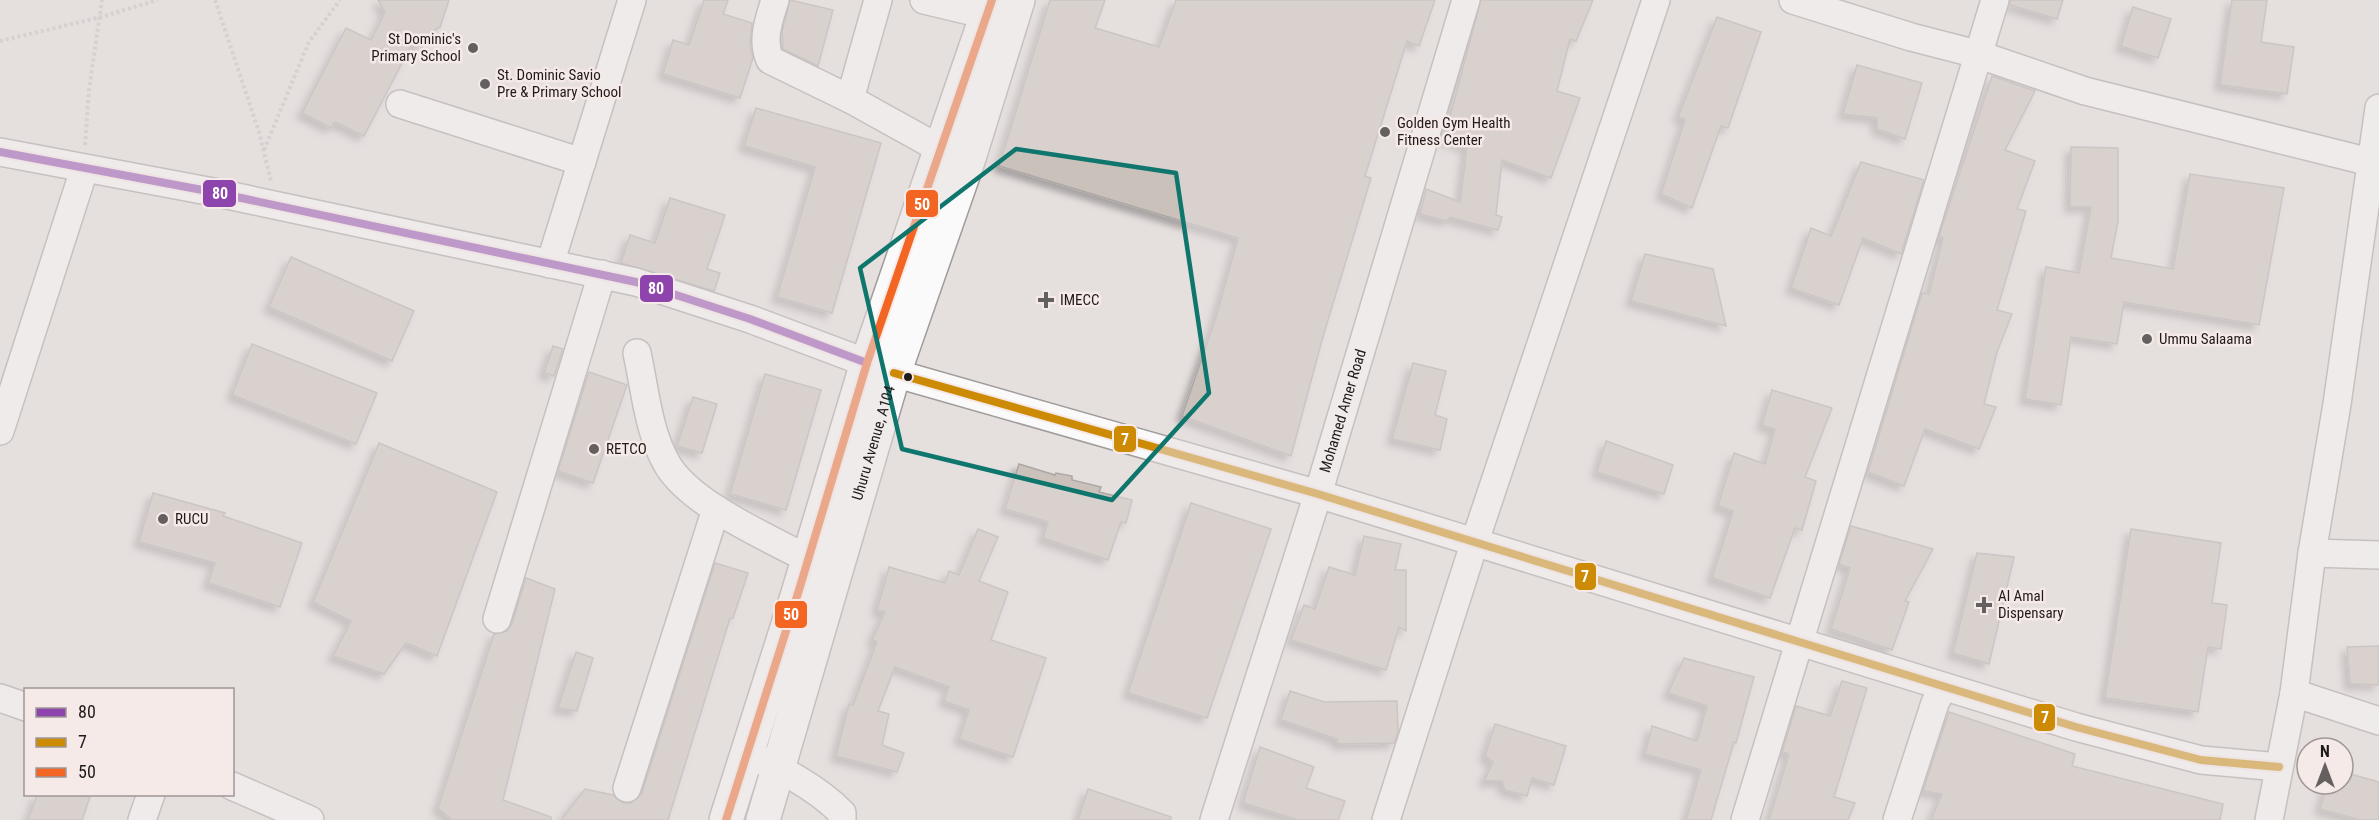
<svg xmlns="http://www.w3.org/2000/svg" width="2379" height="820" viewBox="0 0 2379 820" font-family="'Roboto Condensed',sans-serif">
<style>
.building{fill:#cac1ba;stroke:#aba7a5;stroke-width:1.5;filter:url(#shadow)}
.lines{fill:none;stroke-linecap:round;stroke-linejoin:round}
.minor-casing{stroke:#a09c9b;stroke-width:30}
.highway-casing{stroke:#a09c9b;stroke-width:36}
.path{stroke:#c3c0bf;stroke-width:4;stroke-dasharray:3 3;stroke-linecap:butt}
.minor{stroke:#fbfafa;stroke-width:27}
.highway{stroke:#fbfafa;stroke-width:33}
.bus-1-casing{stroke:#f5eae8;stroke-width:12}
.bus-2-casing{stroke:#f5eae8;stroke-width:12}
.bus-3-casing{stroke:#f5eae8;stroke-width:12}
.bus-1{stroke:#8e44ad;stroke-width:8}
.bus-2{stroke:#cc8a05;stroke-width:8}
.bus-3{stroke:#f26522;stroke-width:8}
.marked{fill:none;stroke:#0f766e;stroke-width:4.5;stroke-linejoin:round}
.poi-dot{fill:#64605f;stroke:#f5eae8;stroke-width:2}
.bus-dot{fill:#1f1b1a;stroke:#f5eae8;stroke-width:2}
.labels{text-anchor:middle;stroke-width:5;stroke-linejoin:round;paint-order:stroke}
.poi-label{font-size:15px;fill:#1f1b1a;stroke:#f5eae8;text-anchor:start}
.street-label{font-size:15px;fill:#1f1b1a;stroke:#f5eae8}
.line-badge{stroke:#f5eae8;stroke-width:2}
.badge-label{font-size:16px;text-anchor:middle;font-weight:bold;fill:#fff}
</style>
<defs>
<filter id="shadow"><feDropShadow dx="-5.5" dy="5.5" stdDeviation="3" flood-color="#0004"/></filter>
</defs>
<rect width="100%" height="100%" fill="#e5dfde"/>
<g class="building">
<polygon points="378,0 449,0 440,27 426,35 422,47 412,44 364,136 335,122 331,128 302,113 346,28 371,40 385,12"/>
<polygon points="704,0 728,0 723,14 752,23 750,45 753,58 740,98 663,74 673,40 689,45"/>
<polygon points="790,0 833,10 818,66 783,49 782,32"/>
<polygon points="1050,0 1105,0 1095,28 1159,47 1176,0 1435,0 1419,46 1407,41 1365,176 1371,178 1322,340 1291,456 1182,416 1216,317 1238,238 999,166"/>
<polygon points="1481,0 1593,0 1576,41 1570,39 1557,91 1580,98 1551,178 1502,160 1496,215 1502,217 1498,230 1450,217 1447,221 1420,214 1426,189 1460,202 1467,147 1444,139"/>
<polygon points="2010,0 2063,0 2057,19 2010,5"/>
<polygon points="2232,0 2267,0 2261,42 2294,47 2287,94 2220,85"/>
<polygon points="2133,7 2171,19 2158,58 2121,46"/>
<polygon points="1717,17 1761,32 1728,128 1721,126 1692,208 1661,194 1685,119 1678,117"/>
<polygon points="1857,65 1922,83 1905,139 1877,129 1877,118 1843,114"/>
<polygon points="1992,76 2035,91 2005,150 2035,161 2017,209 2026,211 1997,310 2012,314 1997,352 1984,404 1996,407 1979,449 1925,429 1904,486 1868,472 1922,293 1929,294 1943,238 1939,236"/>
<polygon points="756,108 881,143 832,313 777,297 815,167 744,146"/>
<polygon points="2071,147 2118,148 2118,221 2111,258 2173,269 2190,174 2284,188 2259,325 2124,302 2117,344 2071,337 2061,405 2025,399 2046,267 2079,273 2091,207 2070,207"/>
<polygon points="1861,162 1924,180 1901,254 1863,238 1839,305 1791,288 1811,228 1831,236"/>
<polygon points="670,198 725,215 707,269 720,273 714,291 621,263 630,235 655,243"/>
<polygon points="1645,254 1713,269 1726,326 1631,301"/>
<polygon points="291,257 414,311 392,361 269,307"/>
<polygon points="252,344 377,393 356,444 232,395"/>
<polygon points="553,346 563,349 554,376 544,373"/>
<polygon points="1413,363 1446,371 1435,415 1447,419 1440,450 1392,439"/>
<polygon points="589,372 627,385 593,483 558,471"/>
<polygon points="765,374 821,390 786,510 730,494"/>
<polygon points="1772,390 1832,408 1805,477 1816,481 1802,530 1795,528 1770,598 1712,578 1733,511 1718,506 1734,453 1765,464 1775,429 1762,425"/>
<polygon points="693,397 717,404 702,453 677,446"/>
<polygon points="1606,441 1673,465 1664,494 1597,472"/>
<polygon points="379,443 497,492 437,656 406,643 384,674 333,656 351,621 313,602"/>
<polygon points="1019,464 1055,475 1056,473 1072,476 1072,480 1101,487 1099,492 1132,500 1126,523 1121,522 1108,560 1043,538 1048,522 1005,509"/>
<polygon points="153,493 225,513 223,516 302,543 280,607 208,583 215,563 139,542"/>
<polygon points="1191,503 1271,529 1207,718 1128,693"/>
<polygon points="1851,526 1933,549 1905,601 1909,602 1892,650 1831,629 1850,568 1839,564"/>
<polygon points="978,529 998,537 979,581 1008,592 991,640 1046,658 1013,757 959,739 969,710 944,701 949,687 895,667 878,711 889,714 882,745 904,753 897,772 836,756 849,704 853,705 877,642 872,640 885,612 877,610 889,567 945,583 949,571 959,575"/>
<polygon points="2131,529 2221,543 2212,603 2227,605 2221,649 2208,647 2198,712 2105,698"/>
<polygon points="1364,536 1401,544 1395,570 1406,570 1406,631 1399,627 1386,670 1291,640 1304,605 1315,609 1329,567 1355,575"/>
<polygon points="1977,553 2014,557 1989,664 1953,653"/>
<polygon points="715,563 748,573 733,618 730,618 668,820 561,820 585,789 613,795 623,803 631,803 642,793"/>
<polygon points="526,578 555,589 503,800 551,817 551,820 452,820 438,808 494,634 507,631 512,624"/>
<polygon points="2379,646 2379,685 2350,684 2347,647"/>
<polygon points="576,652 593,658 577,711 558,708"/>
<polygon points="1684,658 1754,677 1736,743 1734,742 1711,820 1686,820 1701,770 1645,754 1652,726 1697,741 1707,706 1668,693"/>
<polygon points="1842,681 1867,688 1834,797 1855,803 1848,820 1769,820 1789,754 1782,752 1796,706 1830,716"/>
<polygon points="1290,691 1324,702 1397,701 1398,732 1394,743 1338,744 1337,739 1281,720"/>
<polygon points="1949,712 2075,754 2072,766 2223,804 2220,820 1931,820 1942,794 1923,791"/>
<polygon points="1495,724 1566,746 1554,785 1532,778 1527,796 1505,790 1502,781 1484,781 1493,762 1485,756"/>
<polygon points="1260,747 1314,767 1306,788 1345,801 1338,820 1298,820 1243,803"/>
<polygon points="2343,772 2379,782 2379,820 2360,820 2320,809 2327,784 2343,784"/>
<polygon points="1088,789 1171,817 1171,820 1078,820"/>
<polygon points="37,795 80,795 90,797 82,820 28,820"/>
</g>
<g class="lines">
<defs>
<g id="minor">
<path d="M775 0C769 20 761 40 770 60L850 99 942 150 959 155"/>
<polyline points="924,0 987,15"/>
<polyline points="1793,0 1911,37 1977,54 2085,91 2370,162"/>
<polyline points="850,99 878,0"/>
<polyline points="400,104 582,162"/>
<polyline points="0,152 213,192 636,282 750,319 867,363"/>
<polyline points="550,264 632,0"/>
<path d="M637 353C645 389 648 431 667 464 690 504 767 537 808 559"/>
<polyline points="894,373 1318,494 2076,727 2201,760 2279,767"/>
<polyline points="0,431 84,170"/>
<polyline points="2312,553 2379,555"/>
<polyline points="497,619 602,274"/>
<polyline points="2294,693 2379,721"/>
<polyline points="0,698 26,707"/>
<path d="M747 753C780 769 815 786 842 813V820"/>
<polyline points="232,786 310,820"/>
<polyline points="627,788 716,509"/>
<polyline points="142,820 151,794"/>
<path id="s1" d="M1214 820 1318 494 1466 0"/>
<polyline points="1386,820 1474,544 1656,0"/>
<polyline points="1745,820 1995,0"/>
<polyline points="1897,820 1935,703 1943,688"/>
<polyline points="2269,820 2294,693 2312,553 2337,404 2379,108"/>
</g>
<g id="highway">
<polyline points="726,820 799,590 867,363 992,0"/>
<path id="s2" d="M763 820 894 373 969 158 1018 0"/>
</g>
</defs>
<use href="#minor" class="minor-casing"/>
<use href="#highway" class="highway-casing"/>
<g class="path">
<polyline points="215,0 259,132 271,181"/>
<polyline points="0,41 101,17 158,0"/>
<polyline points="85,145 89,90 102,0"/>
<polyline points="264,150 309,42 340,0"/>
</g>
<use href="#minor" class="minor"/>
<use href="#highway" class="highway"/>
<defs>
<polyline id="bus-1" points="0,152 213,192 636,282 750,319 867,363"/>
<polyline id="bus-2" points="894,373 1318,494 2076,727 2201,760 2279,767"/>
<polyline id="bus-3" points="726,820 799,590 867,363 992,0"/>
</defs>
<use href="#bus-1" class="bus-1-casing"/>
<use href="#bus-2" class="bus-2-casing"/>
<use href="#bus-3" class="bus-3-casing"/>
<use href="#bus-1" class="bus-1"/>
<use href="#bus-2" class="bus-2"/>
<use href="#bus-3" class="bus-3"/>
</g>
<path d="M0 0H2379V820H0ZM1016 149 1176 173 1209 393 1112 500 902 449 860 268Z" fill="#e5dfde" fill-opacity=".55" fill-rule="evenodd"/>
<path class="marked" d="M1016 149 1176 173 1209 393 1112 500 902 449 860 268Z"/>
<g class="poi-dot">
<circle cx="473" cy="48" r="6"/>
<circle cx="485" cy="84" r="6"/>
<circle cx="1385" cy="132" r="6"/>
<path d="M1043 291h6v6h6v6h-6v6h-6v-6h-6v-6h6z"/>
<circle cx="2147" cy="339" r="6"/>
<circle cx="594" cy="449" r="6"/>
<circle cx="163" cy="519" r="6"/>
<path d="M1981 596h6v6h6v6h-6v6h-6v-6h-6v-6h6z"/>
</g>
<circle class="bus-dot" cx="908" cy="377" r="5"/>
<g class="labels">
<g class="poi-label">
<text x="461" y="44" text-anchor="end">St Dominic's<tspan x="461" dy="17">Primary School</tspan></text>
<text x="497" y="80">St. Dominic Savio<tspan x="497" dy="17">Pre &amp; Primary School</tspan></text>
<text x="1397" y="128">Golden Gym Health<tspan x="1397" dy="17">Fitness Center</tspan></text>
<text x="1060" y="305">IMECC</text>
<text x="2159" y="344">Ummu Salaama</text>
<text x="606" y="454">RETCO</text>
<text x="175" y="524">RUCU</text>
<text x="1998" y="601">Al Amal<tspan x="1998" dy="17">Dispensary</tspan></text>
</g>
<g class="street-label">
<text dy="5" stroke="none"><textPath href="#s1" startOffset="429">Mohamed Amer Road</textPath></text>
<text dy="5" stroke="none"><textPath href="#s2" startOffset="393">Uhuru Avenue, A104</textPath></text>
</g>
</g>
<g class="line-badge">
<rect x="202" y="179" width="35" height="29" rx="6" fill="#8e44ad"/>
<rect x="905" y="189" width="34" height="29" rx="6" fill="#f26522"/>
<rect x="639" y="274" width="35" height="29" rx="6" fill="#8e44ad"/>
<rect x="1113" y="425" width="24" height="28" rx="6" fill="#cc8a05"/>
<rect x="1574" y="562" width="23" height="29" rx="6" fill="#cc8a05"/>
<rect x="774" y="600" width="34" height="29" rx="6" fill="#f26522"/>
<rect x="2033" y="703" width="23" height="29" rx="6" fill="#cc8a05"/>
</g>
<g class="badge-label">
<text x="220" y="199">80</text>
<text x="922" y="210">50</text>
<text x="656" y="294">80</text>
<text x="1125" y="445">7</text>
<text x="1585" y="582">7</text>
<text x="791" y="620">50</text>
<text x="2045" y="723">7</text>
</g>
<rect x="24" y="688" width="210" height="108" fill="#f5eae8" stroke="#9f9796" stroke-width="1.5"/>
<rect x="36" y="708" width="30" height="9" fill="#8e44ad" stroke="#9f9796" stroke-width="1.5"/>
<text x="78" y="718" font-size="18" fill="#1f1b1a">80</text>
<rect x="36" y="738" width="30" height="9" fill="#cc8a05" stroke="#9f9796" stroke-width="1.5"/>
<text x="78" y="748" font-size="18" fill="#1f1b1a">7</text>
<rect x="36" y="768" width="30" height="9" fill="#f26522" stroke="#9f9796" stroke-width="1.5"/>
<text x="78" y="778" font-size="18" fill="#1f1b1a">50</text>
<g transform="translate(2325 766)"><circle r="28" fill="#f5eae8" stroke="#9f9796" stroke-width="1.5"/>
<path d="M0-4.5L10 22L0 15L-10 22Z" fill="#64605f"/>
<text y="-9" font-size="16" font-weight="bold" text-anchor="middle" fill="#1f1b1a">N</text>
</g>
</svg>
